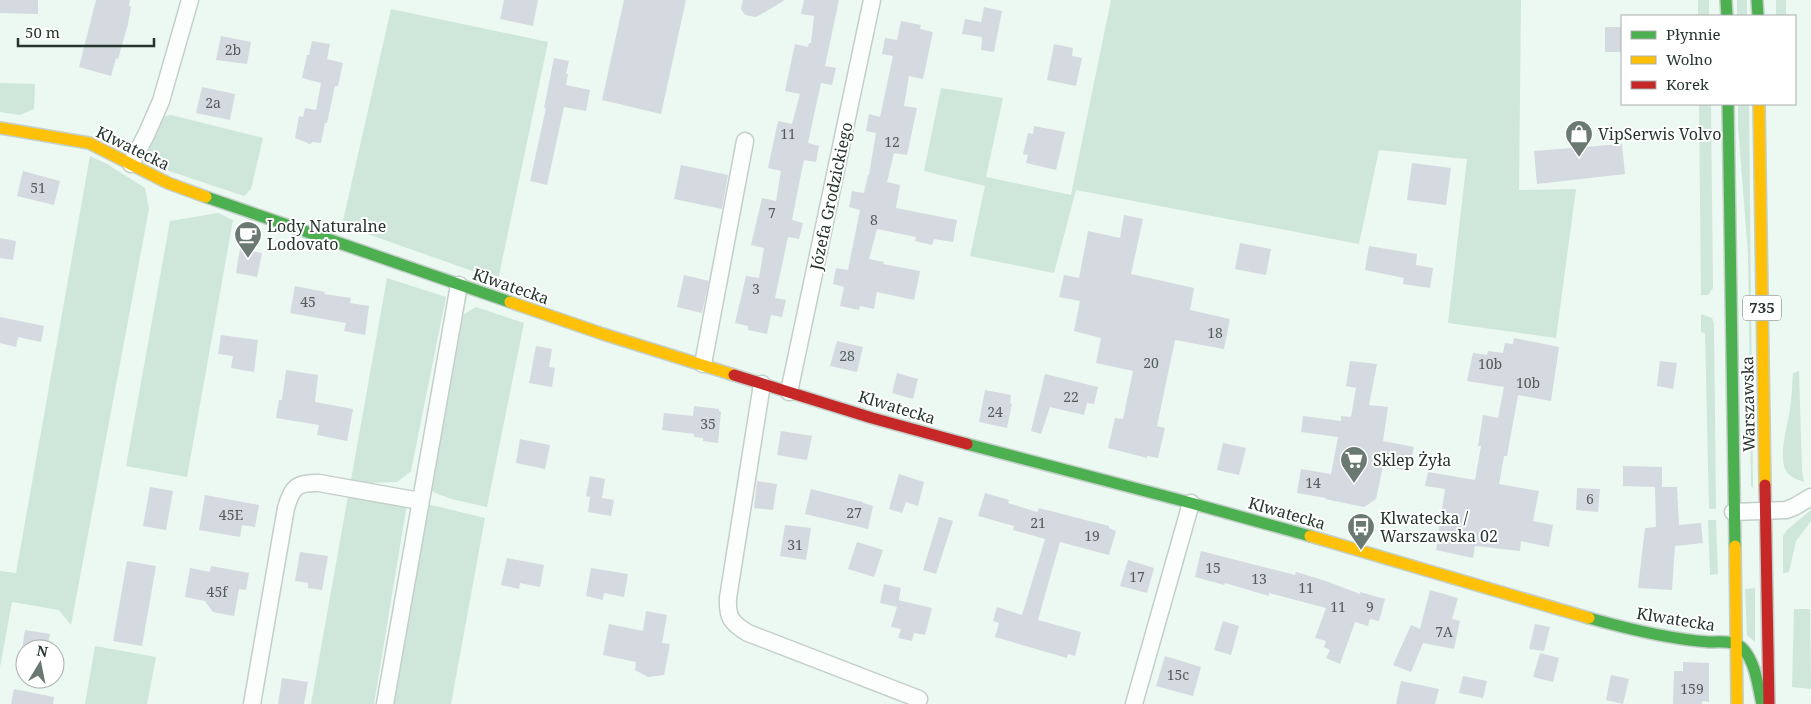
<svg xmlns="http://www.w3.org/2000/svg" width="1811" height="704" viewBox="0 0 1811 704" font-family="'Noto Serif',serif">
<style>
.green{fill:#cee7da}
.building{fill:#d5d9e0}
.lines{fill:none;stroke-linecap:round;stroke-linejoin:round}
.street-casing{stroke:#c3cfc9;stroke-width:19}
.fast-casing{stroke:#c3cfc9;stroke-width:14}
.slow-casing{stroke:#c3cfc9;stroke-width:14}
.jam-casing{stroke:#c3cfc9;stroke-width:14}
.street{stroke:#fcfefd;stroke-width:16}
.fast{stroke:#4caf50;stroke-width:11}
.slow{stroke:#ffc107;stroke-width:11}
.jam{stroke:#c62828;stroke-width:11}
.labels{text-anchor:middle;stroke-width:4;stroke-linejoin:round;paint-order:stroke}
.number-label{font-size:14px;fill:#525e5a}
.shield{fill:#fff;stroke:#67726d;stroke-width:1}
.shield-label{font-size:15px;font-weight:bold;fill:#26352e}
.poi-label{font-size:16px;fill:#26352e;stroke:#fff;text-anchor:start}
.street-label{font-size:16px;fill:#26352e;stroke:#fff}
</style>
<rect width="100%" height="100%" fill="#ecf8f2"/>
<g class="green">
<polygon points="1111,0 1521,0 1519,190 1576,189 1556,338 1448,323 1467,159 1379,150 1359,244 1076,190 1054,273 970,256 985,186 924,171 941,88 1003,98 986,177 1071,195"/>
<rect x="1698" y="0" width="11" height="16"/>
<rect x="1737" y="0" width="10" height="16"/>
<rect x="1776" y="0" width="10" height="16"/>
<polygon points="391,9 548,42 498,280 342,225"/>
<polygon points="0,83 35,84 34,109 20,115 0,112"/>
<polygon points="1699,104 1711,104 1713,288 1708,295 1701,295"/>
<polygon points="1738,104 1749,104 1753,488 1751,486 1748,254 1738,126"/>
<polygon points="171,115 263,138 251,189 244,196 160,168 148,153 161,117"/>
<polygon points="90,156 107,164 145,188 149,209 71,625 59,610 12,602 0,667 0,571 16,573"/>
<polygon points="218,213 233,220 187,477 126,466 170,221"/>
<polygon points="387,278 446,297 411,471 397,482 364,483 351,480"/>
<polygon points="476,307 524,323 487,507 451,499 433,492 425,479 461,316"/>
<polygon points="1701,314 1712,318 1714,324 1716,509 1709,509 1705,333 1701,332"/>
<path d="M1799 371 1802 471 1804 482C1798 480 1790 477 1787 472 1777 459 1788 424 1790 409 1792 397 1792 385 1793 373Z"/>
<polygon points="348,496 407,504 374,704 311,704"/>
<polygon points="423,503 485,518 451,704 387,704"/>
<polygon points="1811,510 1811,521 1796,541 1789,572 1783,573 1783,536 1787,530"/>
<polygon points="1708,520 1716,520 1718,574 1710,575"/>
<polygon points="1755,588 1755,642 1747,635 1745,589"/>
<polygon points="1794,609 1810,609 1811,689 1792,687"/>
<polygon points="95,646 156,657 147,704 85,704"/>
</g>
<g class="building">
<polygon points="0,0 38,0 38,14 0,13"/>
<polygon points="96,0 130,0 129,6 131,7 128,24 118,59 116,58 111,76 79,67"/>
<polygon points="504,0 538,0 533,26 500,19"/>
<polygon points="624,0 686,0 661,114 602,100"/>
<polygon points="743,0 785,0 758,16 755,17 745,15 741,9"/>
<polygon points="804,0 839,0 825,66 836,68 832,85 821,83 814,115 808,143 819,146 816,162 804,160 800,179 792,220 803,223 799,239 788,237 775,298 786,300 782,317 771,315 767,334 748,330 748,326 735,323 746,276 759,278 764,248 751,245 762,198 776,201 781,171 768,168 778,121 792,124 800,94 785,91 795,44 808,47 809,43 811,43 814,16 801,14"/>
<polygon points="984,7 1002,11 994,52 981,50 982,37 962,34 965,19 981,22"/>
<polygon points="901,21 921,25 920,29 933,32 923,79 909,76 904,106 917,108 907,155 894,153 887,182 900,185 896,208 957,220 953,242 934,239 932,245 915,241 916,237 877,229 869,259 884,262 883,264 920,271 914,300 877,292 874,309 860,306 859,310 840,306 844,287 833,284 836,268 848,270 860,210 849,207 852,191 864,193 868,175 869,175 876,133 866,131 869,114 880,117 893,56 882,54 885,38 897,40"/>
<rect x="1605" y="27" width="17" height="25"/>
<polygon points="221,36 251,42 247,64 216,60"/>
<polygon points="312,41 330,44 327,59 343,63 338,86 335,86 327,123 325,123 321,143 313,142 310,144 295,138 299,116 303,117 305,108 316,110 321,83 302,78 307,55 309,55"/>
<polygon points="1054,44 1073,48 1072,56 1082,58 1076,86 1047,80"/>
<polygon points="554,58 569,61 566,74 568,74 566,85 590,90 586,111 564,107 547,185 530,181 546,108 544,108"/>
<polygon points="202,87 235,94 230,120 196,113"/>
<polygon points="1034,126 1065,132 1056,170 1026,163 1028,155 1023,154 1028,133 1033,134"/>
<polygon points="1622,144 1625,174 1537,184 1534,151"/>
<polygon points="1412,163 1451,168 1446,205 1407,200"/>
<polygon points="681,165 728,175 722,209 674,199"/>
<polygon points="23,171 60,181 54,205 17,196"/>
<polygon points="1124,215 1143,219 1131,274 1194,288 1190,310 1230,319 1224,349 1175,340 1157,426 1165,428 1158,458 1147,456 1147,458 1108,448 1115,418 1123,419 1133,371 1096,363 1101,338 1074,331 1080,301 1059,297 1064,275 1079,278 1088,231 1120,238"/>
<polygon points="0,238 16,241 13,260 0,258"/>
<polygon points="1240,243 1271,249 1266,275 1235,269"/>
<polygon points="1369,246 1417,254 1416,265 1433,268 1430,288 1403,284 1404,278 1365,270"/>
<polygon points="240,249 262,253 257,277 236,273"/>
<polygon points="684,275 709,281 702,313 677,307"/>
<polygon points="295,286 325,292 324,294 351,298 350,303 369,306 365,335 344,331 346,323 290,313"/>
<polygon points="0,317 44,326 41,342 18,337 16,347 0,343"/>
<polygon points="221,335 258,340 254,372 231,368 233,356 218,354"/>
<polygon points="1514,338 1559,347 1551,401 1518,395 1507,456 1504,456 1499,484 1539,491 1533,521 1553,525 1549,547 1521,541 1520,551 1475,546 1473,558 1436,550 1445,489 1425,486 1428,472 1475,480 1481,446 1478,446 1483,415 1498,418 1504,387 1467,381 1473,353 1487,355 1488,351 1503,353 1505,343 1513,344"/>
<polygon points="837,341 863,347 857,372 830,366"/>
<polygon points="536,346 552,349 549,367 555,368 552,387 529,383"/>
<polygon points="1350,361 1377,364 1369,405 1388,407 1383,441 1414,447 1409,471 1383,466 1376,499 1364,507 1325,499 1326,498 1297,493 1301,469 1331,474 1338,437 1301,432 1303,416 1341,421 1341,416 1351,417 1356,388 1346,386"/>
<polygon points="1660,361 1677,363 1673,389 1657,386"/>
<polygon points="286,370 318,375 315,402 353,409 347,441 317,435 319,425 276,418 279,400 282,400"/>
<polygon points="897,373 918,379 913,399 892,393"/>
<polygon points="1045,374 1098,387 1094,404 1087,403 1084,415 1050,407 1041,434 1031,431"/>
<polygon points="985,390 1011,395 1010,403 1012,404 1007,428 979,422"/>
<polygon points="694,406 719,409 719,411 721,412 718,443 703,441 703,438 694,437 694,434 662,430 664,413 693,416"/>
<polygon points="781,431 812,436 807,460 777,455"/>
<polygon points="520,439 550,445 545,469 516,463"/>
<polygon points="1223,443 1246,448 1239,475 1217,470"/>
<polygon points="1623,466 1662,467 1662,487 1677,487 1679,525 1701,523 1703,543 1675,546 1672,590 1638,588 1645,528 1656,527 1655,487 1623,486"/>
<polygon points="899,474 924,482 918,506 906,502 902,513 889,509"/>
<polygon points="590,476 605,479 602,498 614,500 611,516 588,512 590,497 586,496"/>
<polygon points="757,481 777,484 773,510 754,508"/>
<polygon points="150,487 173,491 166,530 143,526"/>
<polygon points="1577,488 1600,489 1598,512 1576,510"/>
<polygon points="811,489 863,502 863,503 873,506 868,529 805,514"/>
<polygon points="985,493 1009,500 1008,503 1037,512 1039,508 1109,526 1109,528 1116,531 1109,555 1060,542 1038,620 1081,632 1075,656 1068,654 1067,658 995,637 999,623 993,621 997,607 1022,615 1045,539 1013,530 1014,526 978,516"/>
<polygon points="205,495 259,505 255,527 242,525 240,537 199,530"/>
<polygon points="939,517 953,521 936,574 923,570"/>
<polygon points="785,525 811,528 806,560 780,556"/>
<polygon points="857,542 883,550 874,577 848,569"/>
<polygon points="1201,551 1295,575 1296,572 1323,580 1360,594 1360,592 1385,599 1379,621 1370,619 1368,626 1355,622 1340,664 1326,658 1330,650 1324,647 1326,641 1315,638 1326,608 1269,593 1269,596 1225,583 1224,585 1195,577"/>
<polygon points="300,552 328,556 322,590 308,588 308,583 295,581"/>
<polygon points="507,558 544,565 540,587 520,583 519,589 501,585"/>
<polygon points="1128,560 1154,568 1147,593 1120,586"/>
<polygon points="127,561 156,566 142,646 113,641"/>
<polygon points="211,566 249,573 246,590 239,589 234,616 213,612 205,601 185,597 190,568 210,572"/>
<polygon points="591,568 628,574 624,597 604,593 603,600 586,596"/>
<polygon points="884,584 901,588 898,603 898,600 932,608 925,635 914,633 912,641 898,638 901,629 891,627 897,607 880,603"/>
<polygon points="1430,590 1458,598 1452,619 1460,621 1454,649 1423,643 1411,672 1393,665 1411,625 1420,629"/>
<polygon points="646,611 667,615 662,643 670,644 664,675 648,677 635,670 636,662 603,655 609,624 643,631"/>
<polygon points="1223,621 1239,626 1231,655 1214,650"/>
<polygon points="1535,624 1550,627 1544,651 1529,649"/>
<polygon points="25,630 50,634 47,649 22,649"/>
<polygon points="1540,653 1559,658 1553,682 1533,677"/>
<polygon points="1165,656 1201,667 1193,696 1156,686"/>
<polygon points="1683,662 1709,663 1709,702 1702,701 1702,704 1673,704 1674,671 1683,671"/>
<polygon points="1611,675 1629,679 1623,704 1606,700"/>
<polygon points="1463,676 1487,681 1483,698 1459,693"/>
<polygon points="282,678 308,682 304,704 278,704"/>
<polygon points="1401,681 1439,689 1435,704 1396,704"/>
<polygon points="14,689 54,697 53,704 11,704"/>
</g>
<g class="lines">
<defs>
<g id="street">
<polyline points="131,164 147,133 161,101 190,0"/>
<polyline points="703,364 745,141"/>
<path d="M762 384 728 598C727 617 731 623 748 633L919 699"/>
<polyline points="789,392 872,0"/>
<polyline points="1733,512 1786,510 1794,507 1811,497"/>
<path d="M252 704 286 508C292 487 297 482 319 483L420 501"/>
<polyline points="385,704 459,285"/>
<polyline points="1134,704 1191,503"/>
</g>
<g id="fast">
<polyline points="1726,0 1727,16"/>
<polyline points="1757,0 1758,16"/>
<polyline points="1728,104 1735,546"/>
<polyline points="206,197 510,302"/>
<polyline points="967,444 1191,503 1310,536"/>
<path d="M1589 618C1628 629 1668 639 1709 642 1721 642 1736 640 1744 650 1756 664 1758 687 1762 704"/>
</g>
<g id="slow">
<polyline points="1759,104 1765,485"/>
<polyline points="0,128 89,143 168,183 206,197"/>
<polyline points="510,302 603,334 734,375"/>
<polyline points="1310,536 1589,618"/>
<polyline points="1735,546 1737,704"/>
</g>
<g id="jam">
<polyline points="734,375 872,418 967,444"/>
<polyline points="1765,485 1769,704"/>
</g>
</defs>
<use href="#street" class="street-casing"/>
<use href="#fast" class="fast-casing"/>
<use href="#slow" class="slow-casing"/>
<use href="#jam" class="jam-casing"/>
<use href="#street" class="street"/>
<use href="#fast" class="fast"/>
<use href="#slow" class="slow"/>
<use href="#jam" class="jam"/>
</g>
<defs>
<symbol id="shop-pin" viewBox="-11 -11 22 30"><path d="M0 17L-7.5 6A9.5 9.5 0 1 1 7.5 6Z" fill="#6b7973" stroke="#fff"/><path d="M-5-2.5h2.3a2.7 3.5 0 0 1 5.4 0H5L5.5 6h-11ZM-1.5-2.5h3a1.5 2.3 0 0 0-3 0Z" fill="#fff"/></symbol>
<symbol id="cafe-pin" viewBox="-11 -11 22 30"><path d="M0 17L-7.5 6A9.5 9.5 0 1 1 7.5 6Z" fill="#6b7973" stroke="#fff"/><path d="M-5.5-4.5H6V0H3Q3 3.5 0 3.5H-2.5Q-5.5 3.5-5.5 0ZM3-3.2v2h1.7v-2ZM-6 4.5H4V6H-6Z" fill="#fff"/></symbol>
<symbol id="supermarket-pin" viewBox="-11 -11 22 30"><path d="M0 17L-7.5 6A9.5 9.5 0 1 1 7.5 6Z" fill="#6b7973" stroke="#fff"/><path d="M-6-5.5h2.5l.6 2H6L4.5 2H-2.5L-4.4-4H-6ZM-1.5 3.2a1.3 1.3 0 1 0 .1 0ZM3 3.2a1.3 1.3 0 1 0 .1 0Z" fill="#fff"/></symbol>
<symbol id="bus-pin" viewBox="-11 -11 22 30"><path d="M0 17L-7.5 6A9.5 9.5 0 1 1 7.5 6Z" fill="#6b7973" stroke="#fff"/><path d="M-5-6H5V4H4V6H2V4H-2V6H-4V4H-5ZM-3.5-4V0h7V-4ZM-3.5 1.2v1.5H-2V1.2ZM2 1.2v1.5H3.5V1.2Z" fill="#fff"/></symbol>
</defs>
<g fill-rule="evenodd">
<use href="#shop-pin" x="1563" y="118" width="32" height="43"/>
<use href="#cafe-pin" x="232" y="219" width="32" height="43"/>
<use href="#supermarket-pin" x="1338" y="444" width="32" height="43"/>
<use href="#bus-pin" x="1345" y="511" width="32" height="43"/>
</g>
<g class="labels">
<g class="number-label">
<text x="233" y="55">2b</text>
<text x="213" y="108">2a</text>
<text x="788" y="139">11</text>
<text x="892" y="147">12</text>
<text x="38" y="193">51</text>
<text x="772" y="218">7</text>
<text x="874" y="225">8</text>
<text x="756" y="294">3</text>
<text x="308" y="307">45</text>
<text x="1215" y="338">18</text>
<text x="847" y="361">28</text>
<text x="1151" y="368">20</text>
<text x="1490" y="369">10b</text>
<text x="1528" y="388">10b</text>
<text x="1071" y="402">22</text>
<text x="995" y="417">24</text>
<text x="708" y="429">35</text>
<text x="1313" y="488">14</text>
<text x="1590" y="504">6</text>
<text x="854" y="518">27</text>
<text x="231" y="520">45E</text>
<text x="1038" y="528">21</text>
<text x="1092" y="541">19</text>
<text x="795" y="550">31</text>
<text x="1213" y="573">15</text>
<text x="1137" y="582">17</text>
<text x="1259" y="584">13</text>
<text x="1306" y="593">11</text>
<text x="217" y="597">45f</text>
<text x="1338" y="612">11</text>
<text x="1370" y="612">9</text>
<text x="1444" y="637">7A</text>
<text x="1178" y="680">15c</text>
<text x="1692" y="694">159</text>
</g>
<rect class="shield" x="1743" y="295.5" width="38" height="25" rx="4"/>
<g class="shield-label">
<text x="1762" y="313">735</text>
</g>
<g class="poi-label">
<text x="1598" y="140">VipSerwis Volvo</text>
<text x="267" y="232">Lody Naturalne<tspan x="267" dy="18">Lodovato</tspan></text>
<text x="1373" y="466">Sklep Żyła</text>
<text x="1380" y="524">Klwatecka /<tspan x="1380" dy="18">Warszawska 02</tspan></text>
</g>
<g class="street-label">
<text transform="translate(133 148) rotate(26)" y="6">Klwatecka</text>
<text transform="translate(831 196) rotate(-78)" y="6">Józefa Grodzickiego</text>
<text transform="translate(511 286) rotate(19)" y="6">Klwatecka</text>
<text transform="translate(1748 404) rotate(-91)" y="6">Warszawska</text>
<text transform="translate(897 407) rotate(17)" y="6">Klwatecka</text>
<text transform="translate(1287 513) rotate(16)" y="6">Klwatecka</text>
<text transform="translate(1676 619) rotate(9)" y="6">Klwatecka</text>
</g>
</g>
<rect x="1621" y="15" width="175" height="90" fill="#ffffff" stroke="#a8aeab"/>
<rect x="1631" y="31" width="25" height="8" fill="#4caf50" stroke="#a8aeab"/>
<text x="1666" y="40" font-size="15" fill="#26352e">Płynnie</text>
<rect x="1631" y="56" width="25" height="8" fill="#ffc107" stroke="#a8aeab"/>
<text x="1666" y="65" font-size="15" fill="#26352e">Wolno</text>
<rect x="1631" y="81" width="25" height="8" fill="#c62828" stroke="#a8aeab"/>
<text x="1666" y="90" font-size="15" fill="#26352e">Korek</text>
<g transform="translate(40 664) rotate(10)"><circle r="24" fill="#ffffff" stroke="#a8aeab"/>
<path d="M0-4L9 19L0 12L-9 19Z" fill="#6b7973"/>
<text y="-8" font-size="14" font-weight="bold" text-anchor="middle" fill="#26352e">N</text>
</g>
<path d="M18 38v8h136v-8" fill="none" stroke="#26352e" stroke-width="2.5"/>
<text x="25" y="38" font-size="15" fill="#26352e" stroke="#ffffff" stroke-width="4" paint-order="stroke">50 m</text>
</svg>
